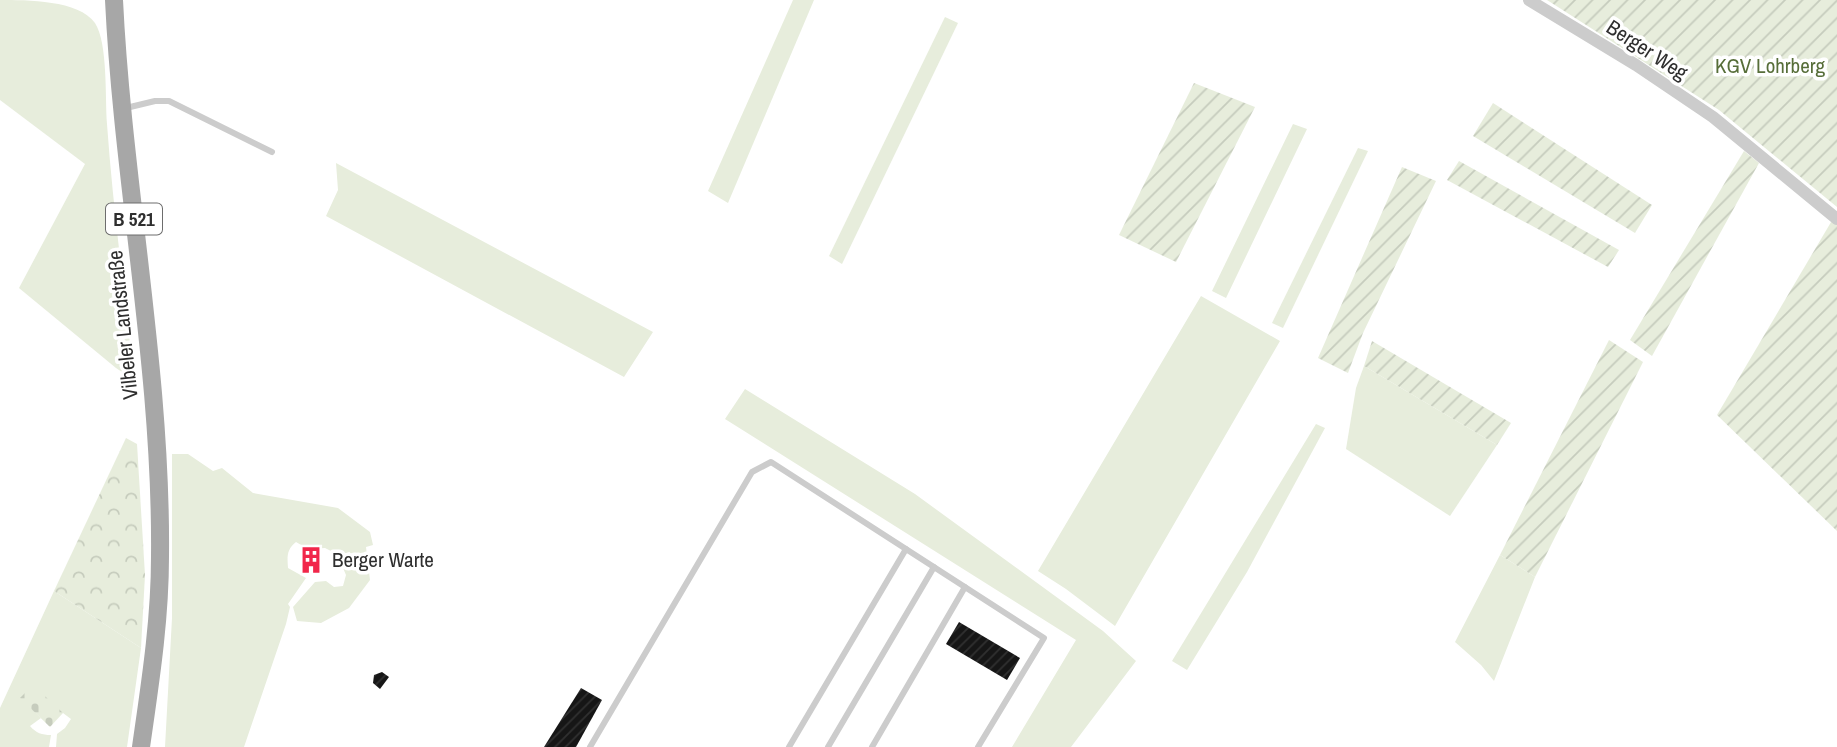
<svg xmlns="http://www.w3.org/2000/svg" width="1837" height="747" viewBox="0 0 1837 747" font-family="'Archivo Narrow',sans-serif">
<style>
.green{fill:#e7eddc}
.forest{fill:url(#forest-crowns)}
.cemetery{fill:url(#cemetery-stones)}
.garden{fill:url(#garden-furrows)}
.building{fill:url(#building-hatch)}
.lines{fill:none;stroke-linecap:round;stroke-linejoin:round}
.lane{stroke:#ccc;stroke-width:6}
.street{stroke:#ccc;stroke-width:12}
.primary{stroke:#a7a7a7;stroke-width:18}
.labels{text-anchor:middle;stroke-width:7;stroke-linejoin:round;paint-order:stroke}
.shield{fill:#fff;stroke:#6d6d6d;stroke-width:2}
.shield-label{font-size:19px;font-weight:bold;fill:#2f2f2f}
.street-label{font-size:21px;fill:#2f2f2f;stroke:#fff}
.park-label{font-size:21px;fill:#576e39;stroke:#fff}
.poi-label{font-size:21px;fill:#2f2f2f;stroke:#fff;text-anchor:start}
</style>
<defs>
<pattern id="forest-crowns" width="20" height="18" patternUnits="userSpaceOnUse" patternTransform="scale(1.75)"><rect width="20" height="18" fill="#e7eddc"/><path d="M2 6a3 3 0 1 1 6 0M12 15a3 3 0 1 1 6 0" fill="none" stroke="#c6ccbd"/></pattern>
<pattern id="cemetery-stones" width="16" height="16" patternUnits="userSpaceOnUse" patternTransform="scale(1.75)"><rect width="16" height="16" fill="#e7eddc"/><path d="M2 7V4a2 2 0 0 1 4 0v3zM10 15v-3a2 2 0 0 1 4 0v3z" fill="#c6ccbd"/></pattern>
<pattern id="garden-furrows" width="10" height="10" patternUnits="userSpaceOnUse" patternTransform="scale(1.75)"><rect width="10" height="10" fill="#e7eddc"/><path d="M-1 1l2-2M0 10L10 0M9 11l2-2" fill="none" stroke="#c6ccbd"/></pattern>
<pattern id="building-hatch" width="6" height="6" patternUnits="userSpaceOnUse" patternTransform="scale(1.75)"><rect width="6" height="6" fill="#161616"/><path d="M-1 1l2-2M0 6l6-6M5 7l2-2" fill="none" stroke="#303030"/></pattern>
</defs>
<rect width="100%" height="100%" fill="#fff"/>
<g class="green">
<path d="M0 0C27 0 79 0 95 23 108 43 105 98 107 124 113 209 125 295 134 380L116 368 19 288 85 164 0 100Z"/>
<polygon points="793,0 814,0 728,203 708,191"/>
<polygon points="945,17 958,23 842,264 829,256"/>
<polygon points="1293,124 1307,129 1226,298 1212,291"/>
<polygon points="1358,148 1368,151 1283,328 1272,323"/>
<polygon points="336,163 653,332 624,377 326,216 338,190"/>
<polygon points="1201,296 1280,341 1115,626 1066,589 1038,571"/>
<polygon points="1364,366 1497,445 1450,516 1346,449 1356,388"/>
<polygon points="745,389 915,494 1103,631 1136,661 1071,747 1012,747 1076,640 725,419"/>
<polygon points="1316,424 1325,428 1247,572 1187,670 1172,661"/>
<path d="M172 454H188L213 471 222 468 253 493 338 508 370 532 373 545 366 547 370 580 349 608 321 623 297 621 293 607 315 582 326 581 334 587 343 586 346 575 343 568 349 559 350 552 339 555 325 548 308 549 296 542C287 549 287 556 288 568L306 578 288 604 290 607 286 624 244 747H165L172 618Z"/>
<polygon points="1500,555 1535,577 1494,681 1481,665 1455,642"/>
<path d="M54 591 141 648 127 747H56L57 734 65 728 71 719 63 713 21 698 41 718 30 726C36 733 42 735 51 735L49 747H0V708Z"/>
</g>
<polygon class="forest" points="126,438 137,444 145,575 141,648 54,591"/>
<polygon class="cemetery" points="33,685 63,713 50,727 20,698"/>
<g class="garden">
<polygon points="1547,0 1837,0 1837,207 1719,110"/>
<polygon points="1194,83 1255,107 1176,262 1119,235"/>
<polygon points="1493,103 1652,205 1635,233 1473,136"/>
<polygon points="1744,151 1759,163 1652,356 1630,340"/>
<polygon points="1459,161 1619,250 1608,267 1447,180"/>
<polygon points="1402,167 1436,181 1363,333 1348,373 1318,358"/>
<polygon points="1837,212 1837,531 1717,415"/>
<polygon points="1609,340 1643,362 1535,577 1500,555"/>
<polygon points="1372,341 1511,423 1497,445 1364,366"/>
</g>
<g class="building">
<polygon points="959,622 1020,658 1007,680 946,644"/>
<polygon points="382,672 389,677 380,689 373,683 374,675"/>
<polygon points="581,688 602,700 576,747 544,747"/>
</g>
<g class="lines">
<g class="lane">
<polyline points="126,108 155,101 169,101 272,152"/>
<polyline points="590,747 752,472 771,462 1044,638 978,747"/>
<polyline points="789,747 906,549"/>
<polyline points="828,747 934,567"/>
<polyline points="872,747 965,587"/>
</g>
<polyline class="street" points="1529,0 1636,65 1713,117 1837,219"/>
<path class="primary" d="M114 0C123 186 162 370 160 557 160 621 150 684 141 747"/>
</g>
<defs>
<symbol id="building-bare" viewBox="-9 -9 18 18"><path d="M-4-6H4V6H1V3H-1V6H-4ZM-2.5-4.3h1.7v1.8h-1.7ZM.8-4.3h1.7v1.8H.8ZM-2.5-1h1.7V.8h-1.7ZM.8-1h1.7V.8H.8Z" fill="#f1264a" stroke="#fff" stroke-width="2.5" paint-order="stroke"/></symbol>
</defs>
<g fill-rule="evenodd">
<use href="#building-bare" x="292" y="541" width="38" height="38"/>
</g>
<g class="labels">
<rect class="shield" x="106" y="203.5" width="56" height="31" rx="5"/>
<g class="shield-label">
<text x="134" y="226">B 521</text>
</g>
<g class="street-label">
<text transform="translate(1647 50) rotate(33)" y="7">Berger Weg</text>
<text transform="translate(123 325) rotate(-96)" y="7">Vilbeler Landstraße</text>
</g>
<g class="park-label">
<text x="1770" y="73">KGV Lohrberg</text>
</g>
<g class="poi-label">
<text x="332" y="567">Berger Warte</text>
</g>
</g>
</svg>
